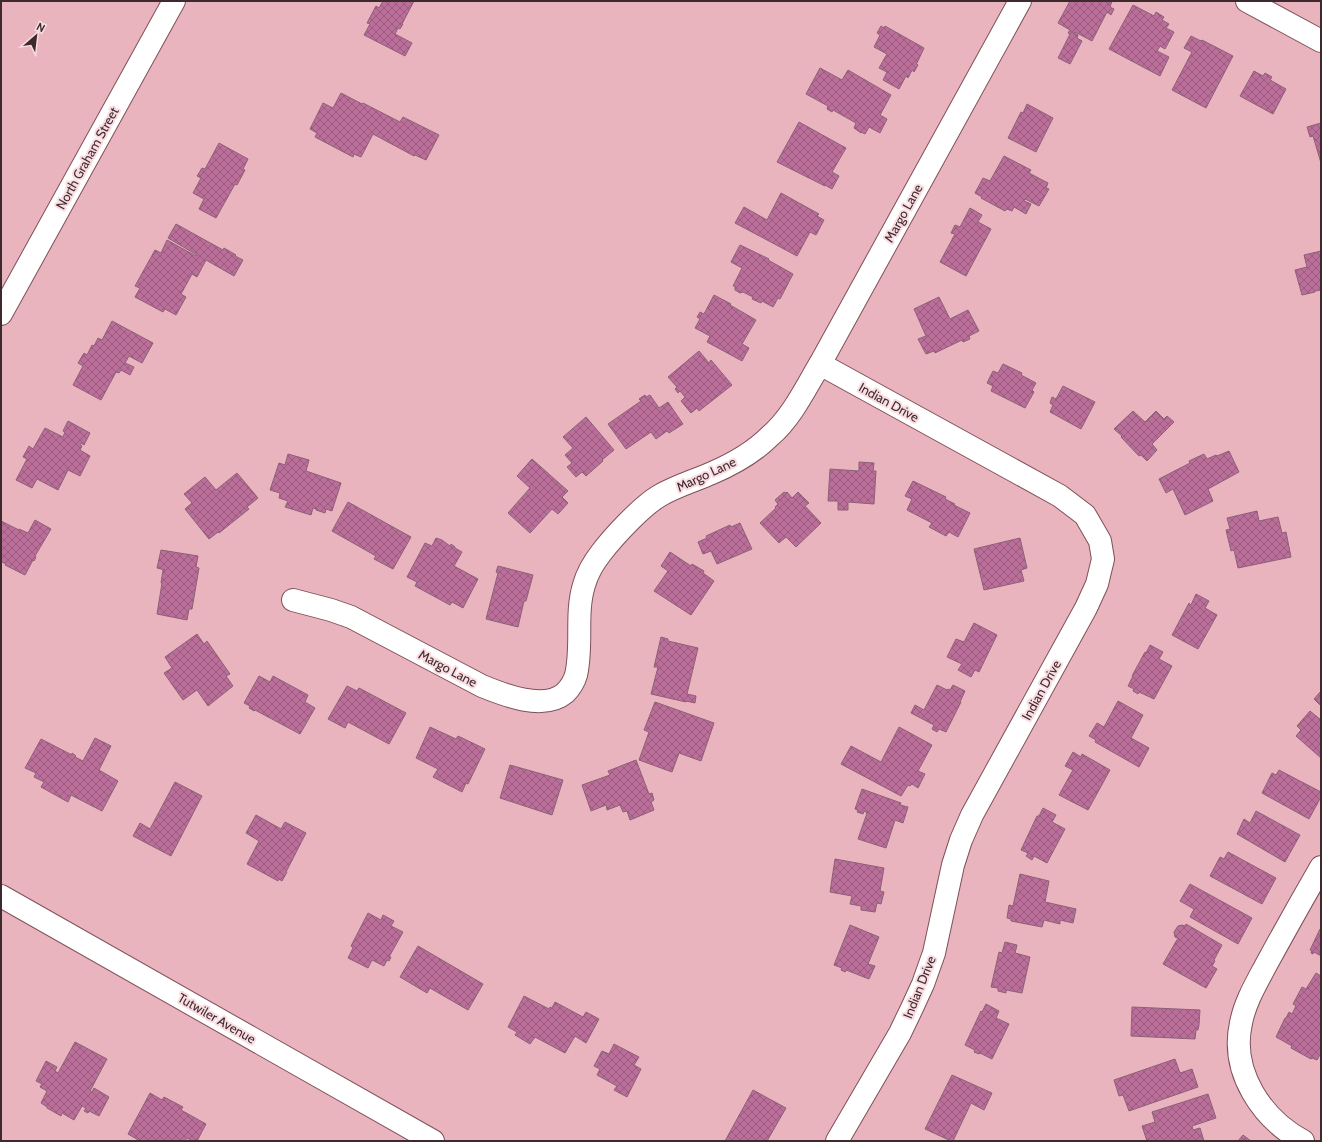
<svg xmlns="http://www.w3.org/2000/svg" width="1322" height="1142" viewBox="0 0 1322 1142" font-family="Cabin,sans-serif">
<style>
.building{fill:url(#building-cross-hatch);stroke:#8b6177}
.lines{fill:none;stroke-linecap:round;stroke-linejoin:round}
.minor-casing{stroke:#7e5059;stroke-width:24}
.tertiary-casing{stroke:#7e5059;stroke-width:24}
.secondary-casing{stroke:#7e5059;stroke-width:24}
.minor{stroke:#fff;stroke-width:22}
.tertiary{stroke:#fff;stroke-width:22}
.secondary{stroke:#fff;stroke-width:22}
.labels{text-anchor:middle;stroke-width:4;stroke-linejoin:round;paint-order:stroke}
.street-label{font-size:13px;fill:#3e2a2e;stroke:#f9dde2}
</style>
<defs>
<pattern id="building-cross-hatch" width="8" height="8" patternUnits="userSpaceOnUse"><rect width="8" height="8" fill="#bb6e9a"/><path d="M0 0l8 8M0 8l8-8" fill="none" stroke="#995b7e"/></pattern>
</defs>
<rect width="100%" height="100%" fill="#eab4be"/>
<g class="building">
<polygon points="383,1 414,1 402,24 403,24 400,29 398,28 395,34 412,43 405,56 364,35 370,24 367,23 376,6 379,8"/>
<polygon points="1070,1 1112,1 1110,7 1114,9 1111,15 1107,12 1092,41 1075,32 1074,33 1078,35 1077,38 1082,41 1070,64 1058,58 1070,34 1068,33 1070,30 1058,23"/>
<polygon points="1133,5 1154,16 1156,12 1164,17 1162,20 1169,24 1166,28 1174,32 1165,49 1160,46 1157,51 1169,57 1160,76 1109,49"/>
<polygon points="881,26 884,28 885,26 924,48 917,63 916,63 918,65 914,72 912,70 908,78 906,76 899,89 883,80 887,72 879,68 887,54 874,47 880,35 877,33"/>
<polygon points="1191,36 1201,41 1202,40 1233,56 1206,108 1172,90 1192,52 1184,48"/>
<polygon points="820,68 842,80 848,70 891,95 880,115 887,119 880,133 869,127 865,134 861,132 861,133 854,128 856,123 833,110 832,112 827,109 828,106 806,94"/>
<polygon points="1254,71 1263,76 1265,73 1272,77 1270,80 1286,89 1273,114 1240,96"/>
<polygon points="341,93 362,104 363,103 400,122 403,117 439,135 426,160 415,155 414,156 373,134 361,157 354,154 353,157 315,137 317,133 310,129 323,103 333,108"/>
<polygon points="1027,104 1053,118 1036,152 1008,138 1021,112 1023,113"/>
<polygon points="799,122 846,148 832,172 839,176 832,189 825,185 825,186 777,162"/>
<polygon points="1321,123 1321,163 1313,136 1310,137 1307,127"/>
<polygon points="219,143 248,159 243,169 245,170 237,185 235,184 216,218 199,209 204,199 193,193 201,178 197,176 202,168 205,169"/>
<polygon points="1004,156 1031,170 1029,173 1048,183 1046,188 1049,189 1039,206 1025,199 1024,201 1031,204 1026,214 1014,207 1012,211 1007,209 1005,211 981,198 982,197 975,193 983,178 990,181"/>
<polygon points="781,193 819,214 817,216 824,220 816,235 810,232 797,256 735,223 744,207 767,220"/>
<polygon points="970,208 982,215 978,222 991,229 966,276 940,262 955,234 951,233 955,225 960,227"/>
<polygon points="176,224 223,250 224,248 236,255 235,256 243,260 234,276 206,260 197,277 192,274 181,294 186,297 176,315 165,309 163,312 135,297 140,288 135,286 155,250 161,253 167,240 196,256 197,255 168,238"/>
<polygon points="740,245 769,259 768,260 793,274 780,299 778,298 773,307 762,301 761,303 752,299 753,297 743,292 740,293 735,290 735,286 733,286 742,268 731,262"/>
<polygon points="1321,251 1321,290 1315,291 1315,292 1302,295 1295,270 1307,267 1304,255"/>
<polygon points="714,295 731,304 730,305 756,320 742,344 749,348 742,361 707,342 710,336 695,328 700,319 697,317 700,312 704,314"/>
<polygon points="939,297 950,319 968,310 979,331 969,336 970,339 963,342 962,340 935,353 934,351 926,354 918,339 926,336 914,309"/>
<polygon points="112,321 153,343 142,363 129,356 125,363 134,367 130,375 121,370 119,373 116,372 101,400 73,385 83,366 78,363 84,353 87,355 92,345 94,346 98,338 102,340"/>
<polygon points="699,351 709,363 711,360 732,385 699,411 697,408 691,413 681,401 685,397 680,391 678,393 675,389 677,387 668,377"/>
<polygon points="1003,364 1022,373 1021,375 1036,383 1032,390 1034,392 1025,408 991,391 993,386 987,383 993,371 998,373"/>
<polygon points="1063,386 1095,402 1081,429 1050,412 1053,405 1050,403 1052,397 1056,399"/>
<polygon points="645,395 646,397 650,395 659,408 668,402 683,424 669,433 667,431 656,439 651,432 626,449 608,424 641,401 639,399"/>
<polygon points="1133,411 1145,422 1156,411 1164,419 1167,416 1174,422 1152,444 1157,450 1147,461 1141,455 1139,456 1121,437 1122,436 1114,429"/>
<polygon points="586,417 614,450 602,460 603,461 586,476 582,472 576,477 567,467 572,463 565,455 573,448 563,437"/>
<polygon points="68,421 90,433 84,445 81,443 80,445 82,446 80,450 90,456 80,476 68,470 58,490 37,479 32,488 16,480 27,459 23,457 29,446 33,449 45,428 63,437 65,432 63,431"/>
<polygon points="1229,451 1239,472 1208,489 1213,501 1185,515 1173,489 1166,493 1159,479 1190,463 1189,461 1204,454 1207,459 1216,455 1217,456"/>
<polygon points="288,454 309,460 306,471 341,483 332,511 326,509 325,513 316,510 316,509 313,508 311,515 285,507 288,501 279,498 280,493 270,490 279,463 285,465"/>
<polygon points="532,459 568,491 562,497 568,503 558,514 552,509 530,533 508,513 530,488 517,476"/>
<polygon points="859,462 874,463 873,471 876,471 874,504 848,502 848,510 838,510 838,501 828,501 830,469 859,471"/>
<polygon points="237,473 258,498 247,507 249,509 219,533 218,532 209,539 185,509 192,503 184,494 205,477 216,490"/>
<polygon points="913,481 946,497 945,499 955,504 954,505 970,513 958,537 949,532 946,536 929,527 932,523 907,510 912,499 905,496"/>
<polygon points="784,492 786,493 787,492 792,498 798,492 809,503 805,506 821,523 796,547 786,537 779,543 760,523 776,508 775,507 778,504 775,500"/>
<polygon points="348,502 411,537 393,569 374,559 376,556 332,531"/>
<polygon points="1257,511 1259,521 1278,517 1282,533 1286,532 1291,557 1238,568 1234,550 1231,551 1226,530 1230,529 1227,518"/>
<polygon points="35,520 51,529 35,556 36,557 34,561 33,560 25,575 5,565 6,564 2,562 1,564 1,521 19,530 19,529 28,533"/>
<polygon points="740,523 752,549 717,564 711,551 703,554 698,542 707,538 706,536 730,525 731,527"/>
<polygon points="436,538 442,540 450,546 451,544 455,547 455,548 462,552 454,566 478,579 463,608 452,602 450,605 415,586 417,582 407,577 425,543 432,546"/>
<polygon points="1020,538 1027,568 1021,570 1024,581 984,590 974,549"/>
<polygon points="161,550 198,556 196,567 199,568 192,609 189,609 187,620 157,614 162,583 161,583 163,570 165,570 157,568"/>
<polygon points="670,552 691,566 692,564 704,571 703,573 714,581 691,615 654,591 668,571 661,566"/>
<polygon points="498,566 533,575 526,601 524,601 518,627 486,619 498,573 496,572"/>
<polygon points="1196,594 1209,601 1205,608 1217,615 1198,649 1172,635 1189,603 1191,605"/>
<polygon points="974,623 997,635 979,672 975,670 971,677 958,670 962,664 947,657 956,639 964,642"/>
<polygon points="197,634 204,644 207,641 230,674 226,676 233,686 208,706 197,690 183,700 164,673 172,668 165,657"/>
<polygon points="661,637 668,639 668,641 698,648 687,694 696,696 695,703 686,701 686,702 651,694 658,667 654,667"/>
<polygon points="1150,645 1163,652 1159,659 1172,666 1154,699 1139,692 1138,694 1133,691 1134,689 1128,686 1133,676 1132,676 1145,652 1146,653"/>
<polygon points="259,676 270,682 273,676 308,695 305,702 315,708 300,734 255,710 254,711 249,708 250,706 244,703"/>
<polygon points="937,685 947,690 948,689 950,690 953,685 965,691 960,702 961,702 946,732 939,729 937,732 932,729 934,725 911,713 915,705 924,710"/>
<polygon points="347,686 357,691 359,688 406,713 389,744 348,722 345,728 328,719"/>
<polygon points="1321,691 1321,706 1314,699"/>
<polygon points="1118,701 1143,715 1131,738 1149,748 1139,767 1095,742 1096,740 1089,736 1097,723 1104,727"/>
<polygon points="655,702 714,723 701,761 679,753 672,772 639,760 649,732 644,730"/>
<polygon points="1310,711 1321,720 1321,758 1296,736 1301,730 1297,726"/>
<polygon points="430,727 456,739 458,736 485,749 468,784 466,783 462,792 433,777 438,769 416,758"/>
<polygon points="899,727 932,745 918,771 925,774 918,788 912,784 910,786 908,785 901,796 841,764 851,746 881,762"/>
<polygon points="95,738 111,746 99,770 118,781 102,811 71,795 68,802 41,787 44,782 34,777 36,773 25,768 41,739 72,755 72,753 76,756 75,757 83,761"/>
<polygon points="1073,752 1081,757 1082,754 1110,770 1088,810 1059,795 1073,770 1065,766"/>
<polygon points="636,760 649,794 652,793 654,800 651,802 654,810 630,820 627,811 623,812 620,805 607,810 606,805 591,811 582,785 610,775 608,771"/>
<polygon points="510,765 563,780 552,815 500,798"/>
<polygon points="1279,770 1321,792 1321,797 1309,819 1262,793 1272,773 1276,775"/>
<polygon points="175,782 202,796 171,856 133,836 140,823 150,829"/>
<polygon points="862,789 901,803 900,805 908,807 903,823 895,820 886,848 858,839 867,813 864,811 863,814 857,812 858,810 855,809"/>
<polygon points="1043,808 1056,815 1052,822 1065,829 1047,863 1034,856 1032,860 1026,856 1028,853 1021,850 1037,816 1039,816"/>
<polygon points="1256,811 1300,835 1285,862 1237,834 1244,819 1250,823"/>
<polygon points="256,815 281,829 285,822 306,833 286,872 287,872 282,881 279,879 278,881 247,864 259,841 246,833"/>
<polygon points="1228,852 1276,878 1262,904 1210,876 1220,857 1224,859"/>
<polygon points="835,859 884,868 880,891 884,892 881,904 877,903 875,912 861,910 861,906 850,904 852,896 830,892"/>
<polygon points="1020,874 1049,881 1045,902 1076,909 1073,923 1060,920 1060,924 1044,920 1042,927 1011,921 1011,919 1007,918 1009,905 1013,906"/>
<polygon points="1190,884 1252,918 1238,944 1190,917 1194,909 1180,901"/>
<polygon points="368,913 381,920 383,915 394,921 391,926 403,932 389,957 391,957 389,961 387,960 384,966 372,960 368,968 348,958 353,948 351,946"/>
<polygon points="1186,924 1222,945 1214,960 1215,961 1212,966 1217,969 1206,988 1163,964 1178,938 1175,937 1174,932 1178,926 1182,925 1185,926"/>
<polygon points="850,925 879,937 868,964 875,966 869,979 846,970 845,972 841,970 842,968 834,965"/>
<polygon points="1320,929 1321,929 1321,956 1314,952 1313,954 1311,953 1312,951 1310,950"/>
<polygon points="1005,942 1017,945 1015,953 1030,957 1022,993 1006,990 1006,993 998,991 998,988 991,987 999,952 1002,953"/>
<polygon points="418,946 483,984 468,1010 430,988 427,993 400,977"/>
<polygon points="1316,973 1321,976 1321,1053 1317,1060 1312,1058 1311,1059 1291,1048 1292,1046 1276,1037 1285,1018 1286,1018 1289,1012 1292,1014 1296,1006 1293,1004 1302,987 1306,989"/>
<polygon points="524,996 549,1009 550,1007 552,1008 555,1002 583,1017 586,1012 599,1019 586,1043 575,1036 565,1053 535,1037 530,1044 515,1035 517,1032 508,1027"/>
<polygon points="986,1004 999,1011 996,1018 1009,1024 992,1059 980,1053 979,1054 974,1052 975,1050 965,1045 981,1011 982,1012"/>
<polygon points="1132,1007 1200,1010 1199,1025 1198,1030 1196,1030 1195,1039 1131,1036"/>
<polygon points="75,1042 107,1059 90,1091 92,1092 94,1088 109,1097 99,1116 89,1111 88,1113 84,1111 86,1108 82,1106 74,1120 62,1113 61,1116 47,1108 47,1107 41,1103 47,1091 40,1087 42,1084 36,1081 46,1061 57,1067 55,1071 58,1073"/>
<polygon points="614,1044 639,1057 634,1065 641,1069 627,1097 614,1090 617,1086 597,1075 600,1069 594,1066 602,1051 609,1054"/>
<polygon points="1175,1059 1180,1073 1192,1069 1198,1087 1129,1111 1123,1095 1119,1096 1114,1080"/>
<polygon points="952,1075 992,1093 984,1110 971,1103 953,1141 951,1141 925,1129"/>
<polygon points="753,1090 786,1108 767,1141 725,1141"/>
<polygon points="150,1093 162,1100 164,1097 183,1107 181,1110 206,1124 197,1141 192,1141 187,1138 185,1141 140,1141 128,1134"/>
<polygon points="1208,1094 1216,1118 1192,1126 1193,1130 1200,1128 1204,1141 1147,1141 1142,1126 1155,1122 1152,1112"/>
<polygon points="1243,1135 1251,1141 1238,1141"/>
</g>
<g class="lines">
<defs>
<g id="minor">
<polyline points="1247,1 1321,41"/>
<polyline points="820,364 1060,496 1085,515 1100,541 1103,559 1097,584 1086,608 972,815 961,840 953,865 934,953 923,984 912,1008 900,1033 837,1141"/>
<path d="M293 600 331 610 351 617 482 686C504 695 544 711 565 693 570 688 574 682 576 675 583 646 575 614 584 585 587 574 594 562 601 553 614 536 641 507 659 496 676 486 694 481 712 473 733 464 754 452 770 436 792 417 805 389 820 364L1020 1"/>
<path d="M1303 1141C1262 1119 1230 1072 1241 1023 1245 1002 1256 984 1266 965 1284 932 1302 900 1321 867"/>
</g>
<polyline id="tertiary" points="1,896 433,1141"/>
<polyline id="secondary" points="1,314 174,1"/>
</defs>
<use href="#minor" class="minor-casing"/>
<use href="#tertiary" class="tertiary-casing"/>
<use href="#secondary" class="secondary-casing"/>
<use href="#minor" class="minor"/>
<use href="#tertiary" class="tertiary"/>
<use href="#secondary" class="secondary"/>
</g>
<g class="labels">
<g class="street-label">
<text transform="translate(87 158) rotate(-61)" y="5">North Graham Street</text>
<text transform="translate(903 213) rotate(-61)" y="5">Margo Lane</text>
<text transform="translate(889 402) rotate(29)" y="5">Indian Drive</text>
<text transform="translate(706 474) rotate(-25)" y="5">Margo Lane</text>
<text transform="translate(448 668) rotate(28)" y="5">Margo Lane</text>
<text transform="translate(1041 690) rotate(-61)" y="5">Indian Drive</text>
<text transform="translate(919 987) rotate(-68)" y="5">Indian Drive</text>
<text transform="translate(217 1018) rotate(30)" y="5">Tutwiler Avenue</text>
</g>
</g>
<rect width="1322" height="1142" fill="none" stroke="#3e2a2e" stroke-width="4"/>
<g transform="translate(36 36) rotate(28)" stroke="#f9dde2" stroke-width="3" paint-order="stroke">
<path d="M0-3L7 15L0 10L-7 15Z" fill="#3e2a2e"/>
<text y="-6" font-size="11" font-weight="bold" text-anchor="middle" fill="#3e2a2e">N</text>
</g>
</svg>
